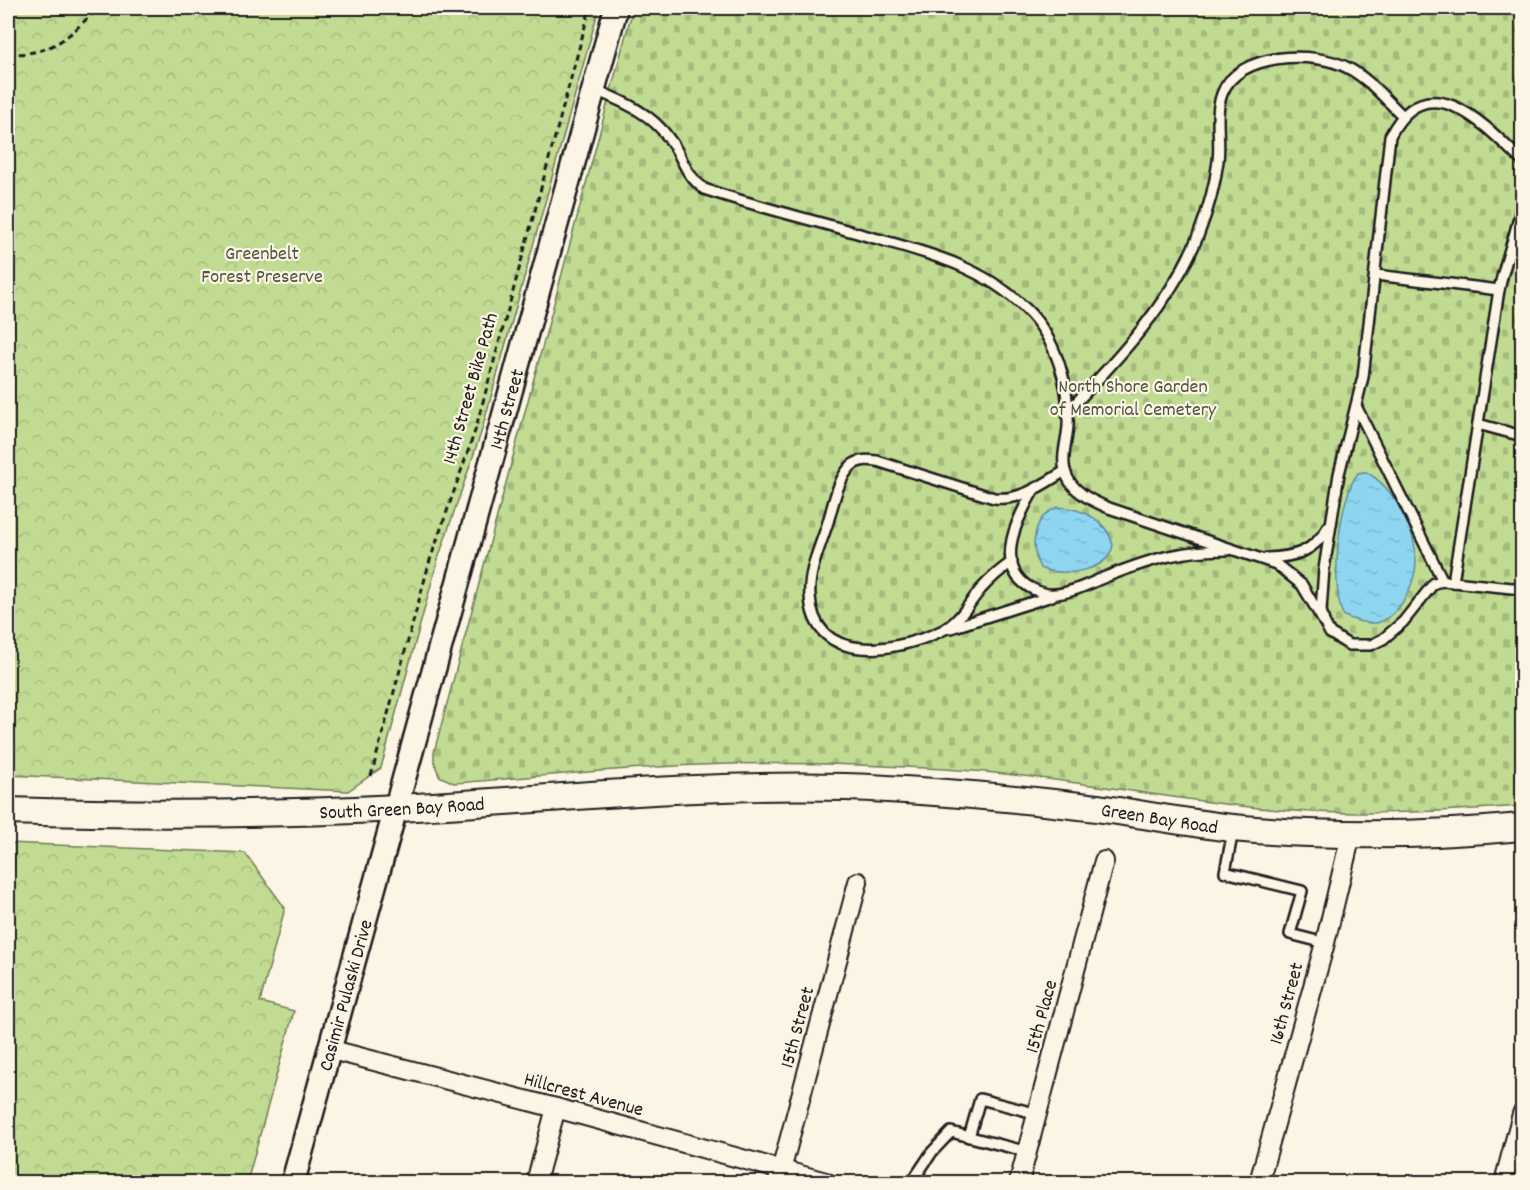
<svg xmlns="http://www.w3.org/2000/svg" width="1530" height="1190" viewBox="0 0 1530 1190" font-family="Dekko,sans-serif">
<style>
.cemetery{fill:url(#cemetery-stones);stroke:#6e7c57;stroke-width:1.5}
.park{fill:url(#park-crowns);stroke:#6e7c57;stroke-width:1.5}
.water{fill:url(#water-ripples);stroke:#608c9b;stroke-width:1.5}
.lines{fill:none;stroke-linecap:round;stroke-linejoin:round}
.service-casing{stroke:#1c1c1c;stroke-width:14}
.minor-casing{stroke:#1c1c1c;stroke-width:22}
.tertiary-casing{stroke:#1c1c1c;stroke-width:27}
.secondary-casing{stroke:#1c1c1c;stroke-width:30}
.path{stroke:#1c1c1c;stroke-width:3;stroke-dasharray:6 4.5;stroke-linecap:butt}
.service{stroke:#fcf5e5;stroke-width:9}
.minor{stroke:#fcf5e5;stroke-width:18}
.tertiary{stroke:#fcf5e5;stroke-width:22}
.secondary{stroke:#fcf5e5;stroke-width:26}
.labels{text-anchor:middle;stroke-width:4.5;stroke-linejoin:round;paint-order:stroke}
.park-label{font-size:20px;fill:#4e553f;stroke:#fcf5e5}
.street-label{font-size:20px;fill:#1c1c1c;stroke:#fcf5e5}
</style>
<defs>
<pattern id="cemetery-stones" width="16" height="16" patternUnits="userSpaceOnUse" patternTransform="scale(1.5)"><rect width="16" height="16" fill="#c1db92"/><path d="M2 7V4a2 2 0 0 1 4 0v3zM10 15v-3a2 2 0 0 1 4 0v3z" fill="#a5bb7d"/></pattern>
<pattern id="park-crowns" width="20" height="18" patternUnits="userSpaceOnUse" patternTransform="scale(1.5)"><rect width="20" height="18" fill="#c1db92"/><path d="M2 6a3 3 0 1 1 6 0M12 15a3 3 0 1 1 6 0" fill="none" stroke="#a5bb7d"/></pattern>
<pattern id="water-ripples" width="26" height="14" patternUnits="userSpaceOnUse" patternTransform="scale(1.5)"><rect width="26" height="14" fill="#8ed6f0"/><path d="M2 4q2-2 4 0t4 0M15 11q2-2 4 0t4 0" fill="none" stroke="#7ab7cd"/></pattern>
</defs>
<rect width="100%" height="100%" fill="#fcf5e5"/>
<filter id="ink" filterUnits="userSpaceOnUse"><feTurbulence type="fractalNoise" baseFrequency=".0167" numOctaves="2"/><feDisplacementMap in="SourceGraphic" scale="12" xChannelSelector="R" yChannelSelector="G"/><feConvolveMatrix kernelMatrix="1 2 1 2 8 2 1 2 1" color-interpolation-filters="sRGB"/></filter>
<g filter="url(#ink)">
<path class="cemetery" d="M633 8H1522V806C1435 812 1347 817 1259 808 1154 797 1050 775 944 769 849 763 753 761 658 767 590 771 522 778 454 783L439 776 434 761V752Z"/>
<g class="park">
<polygon points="8,8 599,8 481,433 438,559 381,768 348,791 8,775"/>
<polygon points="8,843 245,853 285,908 260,1002 294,1011 247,1182 8,1182"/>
</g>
<g class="water">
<path d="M1366 472C1394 487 1416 529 1416 561 1416 582 1401 614 1380 622 1370 626 1354 620 1344 616 1329 590 1339 497 1358 473Z"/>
<path d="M1058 507C1082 508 1107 520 1113 545 1108 573 1062 577 1040 568 1029 546 1033 516 1058 507Z"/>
</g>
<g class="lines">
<defs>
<g id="service">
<path d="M593 89C622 101 652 113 670 140 685 160 682 171 704 189 758 207 813 220 867 236 924 252 982 265 1026 309 1056 338 1070 386 1068 426 1067 441 1061 456 1065 471 1070 491 1092 501 1109 508L1276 564 1302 585 1324 622"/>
<path d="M1522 161C1486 126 1428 62 1390 136L1363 377 1339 474 1324 569 1321 610 1324 622 1330 633 1349 645H1371L1383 639 1403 622 1434 583 1443 581 1522 589"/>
<polyline points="1376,275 1499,290"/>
<polyline points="1357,408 1443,581"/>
<path d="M1069 410C1118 359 1171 303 1198 236 1207 213 1215 186 1218 161 1221 139 1214 115 1222 94 1237 52 1315 50 1348 68 1369 79 1385 99 1402 115"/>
<polyline points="1478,424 1522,436"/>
<path d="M1035 488C1019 515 992 564 1029 587 1038 592 1046 595 1055 594 1073 593 1092 582 1108 576 1152 559 1180 550 1228 550"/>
<path d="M1267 558C1295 557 1314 552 1328 527"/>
<path d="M1012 562C1000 570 991 578 981 589 968 604 960 622 941 631 897 652 814 667 810 596 808 572 820 547 827 525 833 507 837 480 851 466 859 459 868 460 877 461L994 498C1021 501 1042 485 1065 471"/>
<path d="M1453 582 1499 290C1505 260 1517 233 1522 203"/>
<polyline points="951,628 1052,596"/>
<polyline points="1233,831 1225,872 1302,891 1290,934 1325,943"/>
<polyline points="969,1137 980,1099 1038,1114"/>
<polyline points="912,1182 932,1152 951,1132 1028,1152"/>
</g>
<g id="minor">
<polyline points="328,1049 556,1108 826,1182"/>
<polyline points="536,1182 556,1108"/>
<polyline points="778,1182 858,882"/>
<polyline points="1019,1182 1104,861"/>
<polyline points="1259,1182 1325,943 1351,835"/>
<polyline points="1504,1182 1522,1114"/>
</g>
<g id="tertiary">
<path id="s1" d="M293 1182 616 8"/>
</g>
<g id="secondary">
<path id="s2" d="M8 811C137 815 267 815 397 808 546 800 696 783 846 787 930 790 1014 798 1097 808 1142 814 1187 823 1233 828 1329 837 1426 836 1522 827"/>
</g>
</defs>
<use href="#service" class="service-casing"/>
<use href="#minor" class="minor-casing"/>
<use href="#tertiary" class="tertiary-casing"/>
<use href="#secondary" class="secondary-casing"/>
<g class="path">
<path d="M8 54C53 55 68 37 98 8"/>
<polyline points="371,776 430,560 475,431 590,8"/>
</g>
<use href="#service" class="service"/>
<use href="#minor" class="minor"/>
<use href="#tertiary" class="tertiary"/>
<use href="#secondary" class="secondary"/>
</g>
</g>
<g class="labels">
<g class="park-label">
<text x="262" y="259">Greenbelt<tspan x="262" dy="23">Forest Preserve</tspan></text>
<text x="1133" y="392">North Shore Garden<tspan x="1133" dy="23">of Memorial Cemetery</tspan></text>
</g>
<g class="street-label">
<text transform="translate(469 388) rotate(-74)" y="7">14th Street Bike Path</text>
<text dy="7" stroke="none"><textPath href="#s1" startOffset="802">14th Street</textPath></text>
<text dy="7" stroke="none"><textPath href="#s2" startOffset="394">South Green Bay Road</textPath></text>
<text dy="7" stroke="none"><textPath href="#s2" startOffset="1154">Green Bay Road</textPath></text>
<text dy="7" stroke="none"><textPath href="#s1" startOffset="194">Casimir Pulaski Drive</textPath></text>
<text transform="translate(1285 1003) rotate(-75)" y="7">16th Street</text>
<text transform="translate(1040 1016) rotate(-75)" y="7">15th Place</text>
<text transform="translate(796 1027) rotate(-75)" y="7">15th Street</text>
<text transform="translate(584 1093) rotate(15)" y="7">Hillcrest Avenue</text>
</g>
</g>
<rect width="1530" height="1190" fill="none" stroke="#fcf5e5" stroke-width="30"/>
<rect x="15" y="15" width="1500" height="1160" fill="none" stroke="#1c1c1c" stroke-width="2" filter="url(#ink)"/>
</svg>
